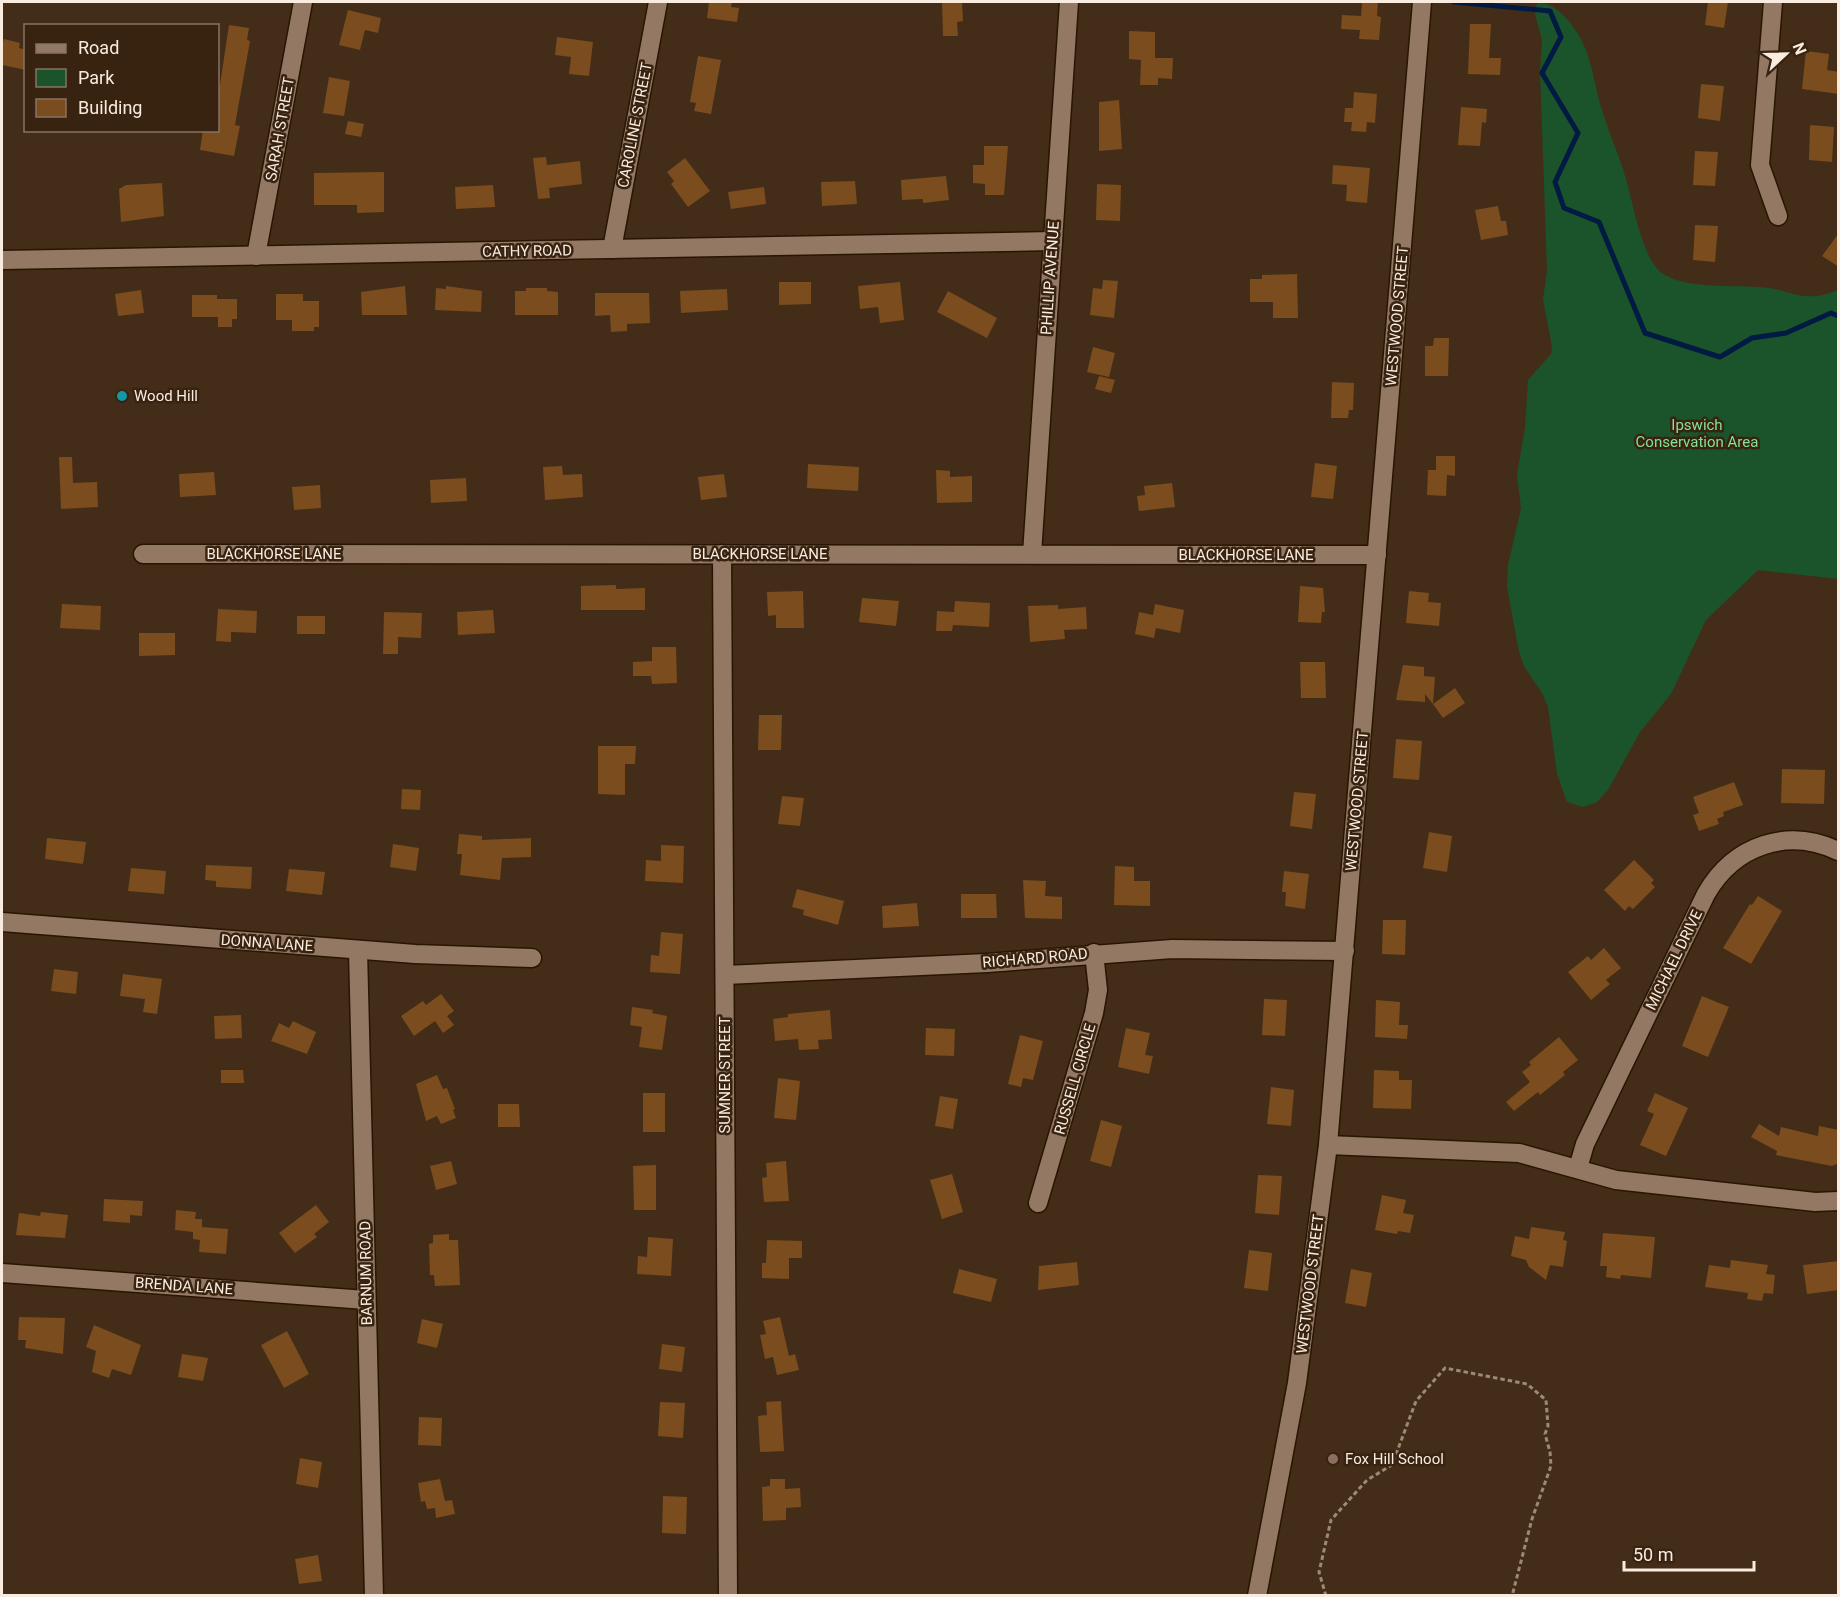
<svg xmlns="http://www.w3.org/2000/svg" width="1840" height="1597" viewBox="0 0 1840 1597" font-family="Roboto,sans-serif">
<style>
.green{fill:#1b532a}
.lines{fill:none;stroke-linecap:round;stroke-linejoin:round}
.stream{stroke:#001a43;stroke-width:5}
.building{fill:#7a4c1e}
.minor-casing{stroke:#291503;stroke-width:21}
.path{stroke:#9c8979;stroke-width:3;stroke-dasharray:4.5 3;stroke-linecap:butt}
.minor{stroke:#937964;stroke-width:18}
.culture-dot{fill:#0f9aa8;stroke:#382310;stroke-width:2}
.education-dot{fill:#8d6e63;stroke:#382310;stroke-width:2}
.labels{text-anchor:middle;stroke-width:5;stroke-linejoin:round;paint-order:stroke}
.street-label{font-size:15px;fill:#faebdf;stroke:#382310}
.poi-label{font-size:15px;fill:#faebdf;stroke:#382310;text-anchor:start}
.park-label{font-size:15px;fill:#83e196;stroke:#382310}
</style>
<rect width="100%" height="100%" fill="#432d19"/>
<path class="green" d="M1538 3C1550 3 1557 9 1565 17 1593 47 1591 76 1603 113 1610 137 1622 161 1628 186 1633 206 1644 261 1662 273 1684 289 1732 285 1759 287 1793 289 1801 305 1838 290V579L1758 570 1706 620 1671 694 1640 732 1608 790 1597 802 1583 807 1567 802 1557 774 1548 707 1542 693 1524 666 1519 652 1507 587 1508 565 1521 508 1517 475 1525 427 1528 380 1551 354 1552 347 1543 299 1547 271 1540 70 1542 40 1534 10Z"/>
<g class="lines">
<polyline class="stream" points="1454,2 1550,11 1561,37 1542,73 1578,133 1555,182 1564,208 1599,222 1645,333 1720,357 1752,338 1786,333 1831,313 1838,316"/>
</g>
<g class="building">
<polygon points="709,2 732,2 731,7 739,8 737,22 707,18"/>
<polygon points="942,2 962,2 963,21 957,22 958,36 943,36"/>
<polygon points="1362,2 1378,2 1377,16 1381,17 1379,40 1359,39 1360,30 1341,29 1342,15 1361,16"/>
<polygon points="1708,2 1728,2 1724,28 1705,25"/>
<polygon points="348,10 381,18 378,33 365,30 360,50 339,45"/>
<polygon points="1470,24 1491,24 1489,58 1501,58 1500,75 1468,74"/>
<polygon points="229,25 249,28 247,40 250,41 235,125 240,126 234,156 200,150 203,130 218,130 218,98"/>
<polygon points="1129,31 1155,32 1155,58 1173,58 1172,79 1158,78 1158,85 1140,85 1141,60 1129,59"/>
<polygon points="557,37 593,42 589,76 569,74 571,57 555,55"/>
<polygon points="4,39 20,43 19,48 26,50 26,70 2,65 2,45"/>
<polygon points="1806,51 1829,54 1827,70 1839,72 1839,94 1802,89"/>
<polygon points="698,56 721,60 711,114 694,111 696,103 690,102"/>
<polygon points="329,77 350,81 344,116 323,113"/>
<polygon points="1701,84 1724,86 1720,121 1698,118"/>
<polygon points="1354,92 1377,94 1375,123 1367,122 1366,132 1351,131 1352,122 1344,122 1345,108 1353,108"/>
<polygon points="1119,100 1122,149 1099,151 1099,102"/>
<polygon points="1461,107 1487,109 1486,123 1482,122 1480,146 1458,145"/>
<polygon points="348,121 364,124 361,137 345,134"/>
<polygon points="1810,125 1834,127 1832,162 1809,160"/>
<polygon points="984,146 1008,146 1004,195 985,195 985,184 973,183 973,165 984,165"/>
<polygon points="1695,151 1718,152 1715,186 1693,185"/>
<polygon points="546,157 547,165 580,161 582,184 549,188 550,198 538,199 533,158"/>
<polygon points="685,158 710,191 688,207 671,184 674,181 667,172"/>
<polygon points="1333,165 1370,168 1367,203 1346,201 1347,185 1332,184"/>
<polygon points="384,172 384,212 357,213 357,205 314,205 314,173"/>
<polygon points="946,176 949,200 923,203 923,199 902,200 901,180"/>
<polygon points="855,181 857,204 822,206 821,182"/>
<polygon points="162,183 164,216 121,222 119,189 126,185"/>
<polygon points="1097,184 1121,185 1120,221 1096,220"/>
<polygon points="493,185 495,207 456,209 455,187"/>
<polygon points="764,187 766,204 731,209 728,192"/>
<polygon points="1498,206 1501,221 1506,221 1508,235 1481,240 1475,210"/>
<polygon points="1695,225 1718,226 1715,262 1693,260"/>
<polygon points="1839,233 1839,267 1822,256"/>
<polygon points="1297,274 1298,318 1273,318 1273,302 1250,302 1250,279 1262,279 1262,275"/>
<polygon points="1103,280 1118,281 1114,318 1090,315 1093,288 1102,289"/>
<polygon points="779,282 811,282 811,304 779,305"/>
<polygon points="900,282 904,320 880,323 878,307 860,309 858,286"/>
<polygon points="405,286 407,315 362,315 361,292"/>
<polygon points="446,286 482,291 481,312 435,310 436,288 446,289"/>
<polygon points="526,288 547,288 547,291 558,292 558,315 515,315 515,291 526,291"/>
<polygon points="727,289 728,310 681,313 680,291"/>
<polygon points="141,290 144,313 118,316 115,294"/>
<polygon points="948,291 997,318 987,338 937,312"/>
<polygon points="595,293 649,293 650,323 627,324 627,331 611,332 610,315 595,316"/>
<polygon points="276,294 303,294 303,301 319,301 319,327 314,327 314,331 292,331 292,320 276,320"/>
<polygon points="192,295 217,295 217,299 237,299 237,319 232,319 232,327 218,327 218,317 192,317"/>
<polygon points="1434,338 1449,338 1448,376 1425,376 1425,346 1433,346"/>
<polygon points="1093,347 1115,353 1109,377 1087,372"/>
<polygon points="1099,376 1115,380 1111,393 1095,389"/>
<polygon points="1332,382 1354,383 1353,410 1349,410 1348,418 1331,418"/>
<polygon points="1436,456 1455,456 1455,476 1447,475 1446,496 1427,495 1428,470 1436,470"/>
<polygon points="59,457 72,457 73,483 97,482 98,507 61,509"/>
<polygon points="1315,463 1337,466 1333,499 1311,497"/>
<polygon points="808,464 859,467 858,491 807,488"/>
<polygon points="562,466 563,475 582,474 583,497 545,500 543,467"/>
<polygon points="936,470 950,471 950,477 972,476 972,502 937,503"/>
<polygon points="214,472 216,495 180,497 179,474"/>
<polygon points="724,474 727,497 701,500 698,477"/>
<polygon points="466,478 467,501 431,503 430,480"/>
<polygon points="1172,483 1175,507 1139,511 1137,496 1145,495 1144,486"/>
<polygon points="320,485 321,508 294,510 292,487"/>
<polygon points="616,585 616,589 645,588 645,610 581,610 581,586"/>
<polygon points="1300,586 1323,588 1325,612 1322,612 1321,623 1298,622"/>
<polygon points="803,591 804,628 776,628 776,615 768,616 767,592"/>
<polygon points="1409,591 1429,593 1428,602 1441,603 1439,626 1406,623"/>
<polygon points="862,598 899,601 896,626 859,622"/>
<polygon points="955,601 990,603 989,627 953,625 952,631 936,631 937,611 954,612"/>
<polygon points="62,604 101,606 100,630 60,628"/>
<polygon points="1155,604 1184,610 1180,633 1156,628 1154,638 1135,634 1139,612 1153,615"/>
<polygon points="1058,605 1058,609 1086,607 1087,629 1064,630 1065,639 1030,642 1028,606"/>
<polygon points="218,609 257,611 256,633 231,632 231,642 216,641"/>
<polygon points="493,610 495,633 458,635 457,612"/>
<polygon points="384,612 422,613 421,638 398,637 398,654 383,654"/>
<rect x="297" y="616" width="28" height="18"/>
<polygon points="139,633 175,633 175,655 139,656"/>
<polygon points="652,647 676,647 677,683 652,684 651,676 633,676 633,662 652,661"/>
<polygon points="1300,662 1325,662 1326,698 1301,698"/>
<polygon points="1403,665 1424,667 1424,676 1435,677 1433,704 1425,694 1425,702 1396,700"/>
<polygon points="1455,688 1465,703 1443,718 1433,704"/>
<polygon points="759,715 782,715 781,750 758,750"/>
<polygon points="1396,739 1422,741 1419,780 1393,778"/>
<polygon points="598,746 636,746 635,764 625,764 625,795 598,794"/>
<polygon points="1782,769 1825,770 1824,804 1781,803"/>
<polygon points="1734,782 1743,805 1723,812 1724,816 1717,819 1719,824 1699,831 1693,815 1699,813 1693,797"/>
<polygon points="402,789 421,790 420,810 401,809"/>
<polygon points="1294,792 1316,794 1312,829 1290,826"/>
<polygon points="782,796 804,798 800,826 778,824"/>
<polygon points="1429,832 1452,836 1447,872 1423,868"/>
<polygon points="459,834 482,836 482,840 531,838 531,857 502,858 500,880 460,875 462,854 457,854"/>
<polygon points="47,838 86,842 83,864 45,859"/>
<polygon points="393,844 419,848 416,871 390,867"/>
<polygon points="661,845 684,846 683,883 645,881 646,860 661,861"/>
<polygon points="1634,860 1654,880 1651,883 1655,887 1633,909 1629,906 1625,911 1604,890"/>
<polygon points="206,865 252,867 251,889 216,887 216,881 205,880"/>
<polygon points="1115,866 1134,867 1134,881 1150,881 1150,906 1114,905"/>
<polygon points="131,868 166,871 164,894 128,891"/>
<polygon points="289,869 325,872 322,895 286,891"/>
<polygon points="1284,871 1309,874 1305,909 1285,906 1286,892 1282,892"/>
<polygon points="1023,880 1046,881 1045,896 1062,897 1062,919 1025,918"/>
<polygon points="797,889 844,901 838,925 803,915 804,910 792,907"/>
<polygon points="961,894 996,894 997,918 961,918"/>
<polygon points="1758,896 1782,911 1751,964 1723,948 1750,904 1752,905"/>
<polygon points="917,903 919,926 883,928 882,906"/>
<polygon points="1383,920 1406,920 1405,955 1382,954"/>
<polygon points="661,932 683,934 680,974 650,972 651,955 659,956"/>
<polygon points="1604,948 1621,968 1606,980 1610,984 1591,1000 1568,972 1588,956 1591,960"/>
<polygon points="54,969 78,972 76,994 51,991"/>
<polygon points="123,974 162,979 157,1014 143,1012 145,999 120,996"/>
<polygon points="441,994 454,1011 447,1016 454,1025 443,1033 435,1021 414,1036 401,1016 423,1001 426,1005"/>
<polygon points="1702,996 1729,1007 1708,1057 1682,1046"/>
<polygon points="1264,999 1287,1000 1285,1036 1262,1035"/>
<polygon points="1376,1000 1400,1002 1399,1025 1408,1025 1407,1039 1375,1037"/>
<polygon points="632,1007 653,1010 652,1013 667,1016 662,1050 639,1047 642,1027 630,1025"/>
<polygon points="830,1010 832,1039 818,1040 819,1049 799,1050 798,1039 775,1041 773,1019 788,1017 788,1014"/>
<polygon points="241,1015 242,1038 215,1039 214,1016"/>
<polygon points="293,1021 316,1032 307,1054 271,1041 279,1023 289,1028"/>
<polygon points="926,1028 955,1029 954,1056 925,1055"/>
<polygon points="1126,1028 1150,1033 1145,1055 1153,1056 1149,1074 1118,1067"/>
<polygon points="1020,1035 1043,1041 1033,1080 1023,1078 1021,1087 1008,1084"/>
<polygon points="1559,1037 1578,1060 1563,1072 1565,1075 1540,1095 1538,1092 1514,1111 1506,1102 1530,1082 1522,1072 1531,1065 1529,1062"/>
<polygon points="221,1070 243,1070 244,1083 221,1083"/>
<polygon points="1374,1070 1399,1071 1399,1080 1412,1080 1411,1109 1373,1108"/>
<polygon points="437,1075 443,1089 447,1088 455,1109 453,1110 456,1118 441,1124 437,1116 426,1121 416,1084"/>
<polygon points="778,1078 800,1081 796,1120 774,1118"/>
<polygon points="1271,1087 1294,1090 1291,1126 1267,1124"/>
<rect x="643" y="1093" width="22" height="39"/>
<polygon points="1655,1093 1688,1108 1666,1156 1640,1145 1654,1114 1647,1111"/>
<polygon points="940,1096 958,1099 953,1129 935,1126"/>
<polygon points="498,1104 519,1104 520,1127 498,1127"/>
<polygon points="1101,1120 1122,1126 1111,1167 1090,1161"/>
<polygon points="1759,1124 1779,1136 1781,1127 1818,1136 1819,1126 1839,1130 1839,1163 1832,1166 1776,1155 1777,1151 1751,1137"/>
<polygon points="451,1161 457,1184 436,1190 430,1166"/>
<polygon points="786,1161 789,1201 764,1202 762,1178 767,1177 766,1163"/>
<polygon points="656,1165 656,1210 634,1210 633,1166"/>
<polygon points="952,1174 963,1212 942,1219 930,1180"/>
<polygon points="1258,1175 1282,1176 1279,1215 1255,1213"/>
<polygon points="1382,1195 1406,1200 1403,1213 1414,1215 1410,1233 1398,1231 1397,1234 1375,1230"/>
<polygon points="104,1199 143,1201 142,1216 130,1215 130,1223 103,1221"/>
<polygon points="316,1205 329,1222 314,1234 317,1237 295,1253 279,1233"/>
<polygon points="176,1210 196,1212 195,1219 202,1219 202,1227 228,1229 226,1254 199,1252 200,1240 193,1239 193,1232 175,1230"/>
<polygon points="41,1212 68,1215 65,1238 16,1235 19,1213 40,1216"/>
<polygon points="1531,1227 1565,1232 1563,1240 1567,1241 1563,1267 1550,1265 1546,1280 1529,1267 1526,1260 1511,1256 1515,1236 1529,1239"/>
<polygon points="1603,1233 1655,1237 1651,1278 1621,1275 1620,1279 1606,1277 1607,1266 1600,1266"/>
<polygon points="449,1234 449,1240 458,1240 460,1285 435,1286 434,1275 430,1275 429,1244 433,1243 433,1235"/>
<polygon points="648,1237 673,1239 671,1276 637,1274 638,1256 647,1257"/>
<polygon points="767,1240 802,1241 802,1258 789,1258 789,1279 762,1278 762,1263 766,1263"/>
<polygon points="1249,1250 1272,1253 1268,1291 1244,1288"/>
<polygon points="1731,1260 1768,1265 1766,1274 1775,1275 1773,1294 1764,1293 1762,1301 1747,1299 1748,1293 1705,1287 1709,1265 1730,1268"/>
<polygon points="1839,1261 1839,1290 1807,1294 1803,1265"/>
<polygon points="1077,1262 1079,1285 1038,1290 1039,1266"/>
<polygon points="959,1269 997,1279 991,1302 953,1293"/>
<polygon points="1351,1269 1372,1273 1366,1307 1345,1303"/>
<polygon points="19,1317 65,1318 63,1354 25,1348 26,1340 18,1340"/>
<polygon points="780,1317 789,1356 795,1354 799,1370 777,1375 773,1357 765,1359 760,1335 766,1334 763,1321"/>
<polygon points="422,1319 443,1324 437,1348 417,1343"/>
<polygon points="94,1325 141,1345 131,1375 112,1369 109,1378 92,1372 96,1351 86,1347"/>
<polygon points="287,1331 309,1374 284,1388 261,1345"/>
<polygon points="662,1344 685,1347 682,1372 659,1369"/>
<polygon points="182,1354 208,1358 203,1381 178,1377"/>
<polygon points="781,1401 784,1451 760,1452 758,1416 767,1415 766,1402"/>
<polygon points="660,1402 685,1403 683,1438 658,1436"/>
<polygon points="419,1417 442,1418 441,1446 418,1445"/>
<polygon points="300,1458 322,1462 318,1488 296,1484"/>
<polygon points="440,1479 445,1501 452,1500 455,1514 436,1518 435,1508 427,1509 425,1501 421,1502 418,1483"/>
<polygon points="770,1479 785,1479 785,1489 800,1488 801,1507 786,1508 786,1520 763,1521 762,1487 770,1486"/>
<polygon points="663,1496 687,1497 686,1534 662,1533"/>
<polygon points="318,1555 322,1581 299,1584 295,1559"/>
</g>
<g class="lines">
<defs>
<g id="minor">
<polyline points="1773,2 1760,165 1778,216"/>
<polyline points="612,249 658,2"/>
<polyline points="256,256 303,2"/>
<polyline points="2,260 1053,241"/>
<polyline points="143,554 1377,555"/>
<polyline points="722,554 728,1596"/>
<polyline points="1032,554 1069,2"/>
<polyline points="2,922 415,954 532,958"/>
<polyline points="358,950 374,1596"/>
<polyline points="725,975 987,963 1172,949 1345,951"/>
<polyline points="1328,1145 1519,1153 1616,1180 1815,1202 1838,1201"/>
<path d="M1578 1168 1585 1144 1706 894C1734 845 1788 827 1838 851"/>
<polyline points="1038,1203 1094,1013 1098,990 1094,953"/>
<polyline points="2,1273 366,1300"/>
<polyline points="1257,1596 1297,1383 1328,1145 1422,2"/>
</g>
</defs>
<use href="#minor" class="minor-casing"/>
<polyline class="path" points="1326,1596 1319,1572 1331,1520 1367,1480 1392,1465 1416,1401 1445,1368 1527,1384 1546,1400 1548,1426 1545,1434 1550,1452 1551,1466 1532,1519 1512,1596"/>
<use href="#minor" class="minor"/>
</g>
<circle class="culture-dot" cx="122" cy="396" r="6"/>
<circle class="education-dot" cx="1333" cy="1459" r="6"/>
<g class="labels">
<g class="street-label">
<text transform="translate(635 125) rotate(-79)" y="5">CAROLINE STREET</text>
<text transform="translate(280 129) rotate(-80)" y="5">SARAH STREET</text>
<text transform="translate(527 251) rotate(-1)" y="5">CATHY ROAD</text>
<text transform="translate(1050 278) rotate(-86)" y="5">PHILLIP AVENUE</text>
<text transform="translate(1397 316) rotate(-85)" y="5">WESTWOOD STREET</text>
<text x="274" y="559">BLACKHORSE LANE</text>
<text x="760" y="559">BLACKHORSE LANE</text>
<text x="1246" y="560">BLACKHORSE LANE</text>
<text transform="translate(1357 801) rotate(-85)" y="5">WESTWOOD STREET</text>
<text transform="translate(267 943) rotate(4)" y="5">DONNA LANE</text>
<text transform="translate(1035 958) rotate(-5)" y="5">RICHARD ROAD</text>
<text transform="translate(1674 960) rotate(-64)" y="5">MICHAEL DRIVE</text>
<text transform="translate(725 1075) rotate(-90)" y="5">SUMNER STREET</text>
<text transform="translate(1075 1079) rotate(-74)" y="5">RUSSELL CIRCLE</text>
<text transform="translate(366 1273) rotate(-91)" y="5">BARNUM ROAD</text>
<text transform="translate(1310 1284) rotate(-83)" y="5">WESTWOOD STREET</text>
<text transform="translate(184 1286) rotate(4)" y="5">BRENDA LANE</text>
</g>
<g class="poi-label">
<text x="134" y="401">Wood Hill</text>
<text x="1345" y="1464">Fox Hill School</text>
</g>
<g class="park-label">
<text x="1697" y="430">Ipswich<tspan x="1697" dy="17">Conservation Area</tspan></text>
</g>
</g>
<rect width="1840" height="1597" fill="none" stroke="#faebdf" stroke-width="6"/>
<rect x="24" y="24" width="195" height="108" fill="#382310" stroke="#867363" stroke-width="1.5"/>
<rect x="36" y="44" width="30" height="9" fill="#937964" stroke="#867363" stroke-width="1.5"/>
<text x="78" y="54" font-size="18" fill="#faebdf">Road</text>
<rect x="36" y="69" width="30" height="18" fill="#1b532a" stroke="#867363" stroke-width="1.5"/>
<text x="78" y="84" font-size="18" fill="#faebdf">Park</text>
<rect x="36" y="99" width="30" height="18" fill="#7a4c1e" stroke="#867363" stroke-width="1.5"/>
<text x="78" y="114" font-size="18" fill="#faebdf">Building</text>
<g transform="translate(1786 54) rotate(68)" stroke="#382310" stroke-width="4.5" paint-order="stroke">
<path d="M0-4.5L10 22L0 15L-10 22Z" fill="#faebdf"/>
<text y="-9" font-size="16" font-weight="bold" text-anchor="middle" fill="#faebdf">N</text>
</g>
<path d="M1624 1561v9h130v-9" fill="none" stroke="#faebdf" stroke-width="3"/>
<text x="1633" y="1561" font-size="18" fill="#faebdf" stroke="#382310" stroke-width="4.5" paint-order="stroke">50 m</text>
</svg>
